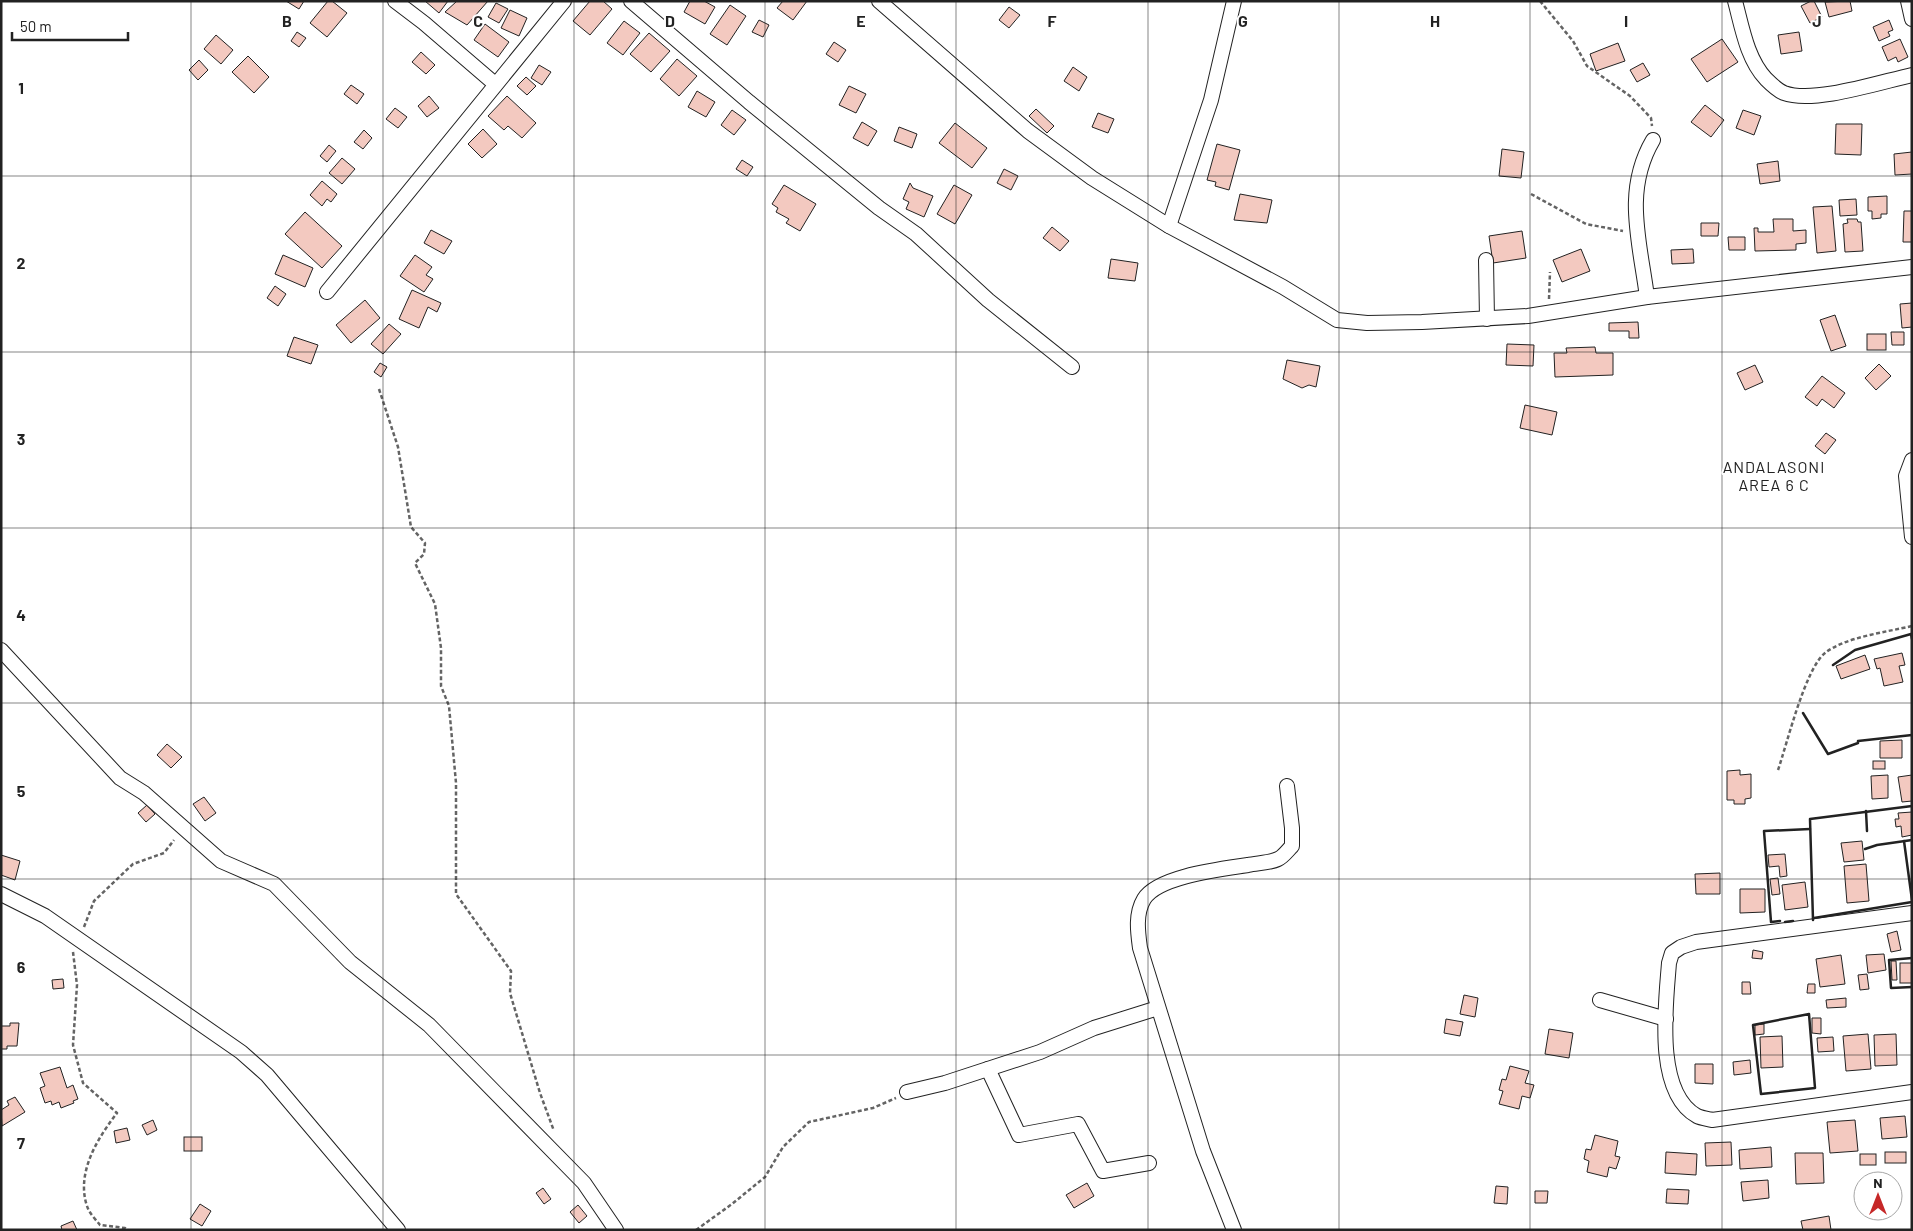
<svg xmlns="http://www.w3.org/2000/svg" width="1913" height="1231" viewBox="0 0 1913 1231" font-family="Barlow,sans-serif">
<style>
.building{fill:#f3c9c0;stroke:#222}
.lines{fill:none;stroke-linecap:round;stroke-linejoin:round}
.minor-casing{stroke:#222;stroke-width:16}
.path{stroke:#646464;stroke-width:2.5;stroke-dasharray:4 2.5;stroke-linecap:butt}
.minor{stroke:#fff;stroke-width:14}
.wall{stroke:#222;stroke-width:2.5}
.grid{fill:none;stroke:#222;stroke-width:1;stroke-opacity:0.55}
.labels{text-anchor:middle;stroke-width:4;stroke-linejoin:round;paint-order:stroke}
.quarter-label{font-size:16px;letter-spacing:1px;fill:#222;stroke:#fff}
.grid-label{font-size:16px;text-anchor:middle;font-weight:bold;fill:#222;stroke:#fff;stroke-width:4;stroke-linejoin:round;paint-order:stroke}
</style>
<rect width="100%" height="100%" fill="#fff"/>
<g class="building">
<polygon points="286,1 304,1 299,9"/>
<polygon points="328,1 332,1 347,13 327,37 310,23"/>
<polygon points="425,1 448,1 439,13"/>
<polygon points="457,1 488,1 467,25 445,12"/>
<polygon points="590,1 603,1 612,9 590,35 573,21"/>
<polygon points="690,1 704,1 715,7 705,24 684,12"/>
<polygon points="783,1 807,1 793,20 777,8"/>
<polygon points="1811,1 1814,1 1822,17 1810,23 1801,6"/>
<polygon points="1850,1 1852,11 1829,17 1825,2"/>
<polygon points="496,3 508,9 499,23 488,17"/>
<polygon points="730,5 746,16 727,45 710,34"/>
<polygon points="1009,7 1020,15 1009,28 999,20"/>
<polygon points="510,10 527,18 519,36 501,28"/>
<polygon points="759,20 769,25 763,37 752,32"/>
<polygon points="1889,20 1893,30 1888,32 1890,36 1879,41 1873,27"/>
<polygon points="624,21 640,33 623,55 607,43"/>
<polygon points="485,24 509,42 498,57 474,40"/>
<polygon points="297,32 306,38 299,47 291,41"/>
<polygon points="1799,32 1802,51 1781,54 1778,35"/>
<polygon points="649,33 670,51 651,72 630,54"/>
<polygon points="216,35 233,50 221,64 204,49"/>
<polygon points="1722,39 1738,62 1707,82 1691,59"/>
<polygon points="1900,39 1908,57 1898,62 1896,57 1888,61 1882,47"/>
<polygon points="834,42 846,50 838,62 826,54"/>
<polygon points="1618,43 1625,61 1596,71 1590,54"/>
<polygon points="421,52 435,65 426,74 412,62"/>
<polygon points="248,56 269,77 254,93 232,72"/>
<polygon points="677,59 697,76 679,96 660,79"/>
<polygon points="199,60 208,70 198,80 189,70"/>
<polygon points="1643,63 1650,75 1637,82 1630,70"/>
<polygon points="539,65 551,72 542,85 531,78"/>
<polygon points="1073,67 1087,77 1079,91 1064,81"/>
<polygon points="526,77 536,86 527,95 517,86"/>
<polygon points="351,85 364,94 357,104 344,94"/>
<polygon points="849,86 866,94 856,113 839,105"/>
<polygon points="697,91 715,102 706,117 688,107"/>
<polygon points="429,96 439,108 427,117 418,106"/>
<polygon points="507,96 536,123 522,138 508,126 504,130 488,116"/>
<polygon points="1705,105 1724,120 1711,137 1691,122"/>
<polygon points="395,108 407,117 398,128 386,119"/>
<polygon points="1036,109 1054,126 1047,133 1029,116"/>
<polygon points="732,110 746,120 734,135 721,125"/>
<polygon points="1743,110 1761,116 1754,135 1736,128"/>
<polygon points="1098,113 1114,119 1108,133 1092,127"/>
<polygon points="862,122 877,131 868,146 853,138"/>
<polygon points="955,123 987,148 972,168 939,143"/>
<polygon points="1836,124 1862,124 1861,155 1835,154"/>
<polygon points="899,127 917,134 912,148 894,141"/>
<polygon points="483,129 497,144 482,158 468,144"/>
<polygon points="364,130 372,138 363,149 354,142"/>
<polygon points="1217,144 1240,150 1229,190 1215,186 1216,182 1207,180"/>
<polygon points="329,145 336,151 327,162 320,156"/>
<polygon points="1502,149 1524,152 1521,178 1499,176"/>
<polygon points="1912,152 1912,174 1895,175 1894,154"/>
<polygon points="342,158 355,169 342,184 329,173"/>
<polygon points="742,160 753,167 747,176 736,169"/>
<polygon points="1778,161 1780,181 1760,184 1757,164"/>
<polygon points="1004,169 1018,176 1011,190 997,183"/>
<polygon points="322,181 337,194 331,202 327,199 322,206 310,195"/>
<polygon points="910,183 913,188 933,196 924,217 906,209 909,202 903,199"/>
<polygon points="784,185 816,204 800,231 786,223 789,219 776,212 778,208 772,204"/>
<polygon points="954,185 972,195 955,224 937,214"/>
<polygon points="1240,194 1272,200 1267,223 1234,220"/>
<polygon points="1887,196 1887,214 1881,214 1881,218 1872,219 1872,211 1868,211 1868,197"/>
<polygon points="1856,199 1857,215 1840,216 1839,200"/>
<polygon points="1832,206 1836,251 1817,253 1813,207"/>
<polygon points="1904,211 1912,211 1912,242 1903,242"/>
<polygon points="305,212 342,246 322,268 285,234"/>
<polygon points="1773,219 1793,219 1793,231 1806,230 1806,243 1796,244 1796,250 1755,251 1754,228 1758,228 1758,232 1774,232"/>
<polygon points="1847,219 1857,219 1858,222 1861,222 1863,251 1845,252 1843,224 1848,223"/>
<polygon points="1701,223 1719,223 1718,236 1701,236"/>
<polygon points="1052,227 1069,241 1060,251 1043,238"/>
<polygon points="431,230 452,241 444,254 424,243"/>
<polygon points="1522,231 1526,258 1493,263 1489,236"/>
<polygon points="1728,237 1745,237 1745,250 1729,250"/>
<polygon points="1581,249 1590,271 1562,282 1553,260"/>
<polygon points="1693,249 1694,263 1672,264 1671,250"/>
<polygon points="283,255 313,268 305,287 275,274"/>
<polygon points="415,255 432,267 426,275 433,279 424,292 400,276"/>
<polygon points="1111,259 1138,263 1135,281 1108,278"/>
<polygon points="275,286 286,294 278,306 267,298"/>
<polygon points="412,290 441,303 437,312 428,307 419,328 399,319"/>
<polygon points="365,300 380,318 351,343 336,325"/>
<polygon points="1912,303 1912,327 1902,328 1900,304"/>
<polygon points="1835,315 1846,346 1831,351 1820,320"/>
<polygon points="1638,322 1639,338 1629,338 1629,331 1609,331 1609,323"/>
<polygon points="389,324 401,334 383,354 371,344"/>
<polygon points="1891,332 1904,332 1904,345 1892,345"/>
<rect x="1867" y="334" width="19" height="16"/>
<polygon points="294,337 318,345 311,364 287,356"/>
<polygon points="1507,344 1534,345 1533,366 1506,365"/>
<polygon points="1595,347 1596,353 1613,353 1613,375 1555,377 1554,353 1567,353 1566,348"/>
<polygon points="1287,360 1320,366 1316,387 1309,385 1302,388 1283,379"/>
<polygon points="380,363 387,367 381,377 374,372"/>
<polygon points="1879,364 1891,376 1876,390 1865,378"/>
<polygon points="1755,365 1763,382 1745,390 1737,373"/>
<polygon points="1822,376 1845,393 1834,408 1822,399 1817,406 1805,397"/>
<polygon points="1525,405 1557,412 1552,435 1520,428"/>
<polygon points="1826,433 1836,440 1825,454 1815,446"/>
<polygon points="1902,653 1905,665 1899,666 1903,682 1884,686 1880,668 1877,669 1874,659"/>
<polygon points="1865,655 1870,669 1841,679 1836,666"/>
<polygon points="1902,740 1902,758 1880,758 1880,741"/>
<polygon points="167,744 182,757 171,768 157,755"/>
<rect x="1873" y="761" width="12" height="8"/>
<polygon points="1740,770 1740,775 1751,774 1751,798 1745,799 1745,804 1734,804 1734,800 1727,800 1727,771"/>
<polygon points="1888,775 1888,798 1872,799 1871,776"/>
<polygon points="1912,775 1912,801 1902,802 1898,777"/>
<polygon points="204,797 216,813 205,821 193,804"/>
<polygon points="147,805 155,814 146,822 138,813"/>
<polygon points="1912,812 1912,835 1902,837 1901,826 1896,827 1895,819 1899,819 1898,813"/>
<polygon points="1862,841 1864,860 1844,862 1841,843"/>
<polygon points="1785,854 1787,876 1780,877 1779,866 1769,867 1768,855"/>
<polygon points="1,855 20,861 15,880 1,875"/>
<polygon points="1866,864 1869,901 1847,903 1844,866"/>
<polygon points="1720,873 1720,894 1696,894 1695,874"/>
<polygon points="1778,878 1780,894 1772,895 1770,879"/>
<polygon points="1805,882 1808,907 1785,910 1782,885"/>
<polygon points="1740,889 1765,889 1765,912 1740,913"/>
<polygon points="1897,931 1901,950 1891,952 1887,934"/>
<polygon points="1753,950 1763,952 1762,959 1752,958"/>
<polygon points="1884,954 1886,970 1868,973 1866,955"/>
<polygon points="1841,955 1845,984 1820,987 1816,959"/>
<polygon points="1891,961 1896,961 1897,980 1892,980"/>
<rect x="1900" y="963" width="12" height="20"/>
<polygon points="1867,974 1869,989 1860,990 1858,975"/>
<polygon points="63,979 64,988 53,989 52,980"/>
<polygon points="1742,982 1750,982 1751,994 1742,994"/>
<polygon points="1808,984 1815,984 1815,993 1807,993"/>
<polygon points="1464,995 1478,998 1475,1017 1460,1014"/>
<polygon points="1846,998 1846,1007 1827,1008 1826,1000"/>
<polygon points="1812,1018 1821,1018 1821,1034 1812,1033"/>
<polygon points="1446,1019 1463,1022 1460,1036 1444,1033"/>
<polygon points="10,1023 19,1023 17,1046 7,1046 7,1049 1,1049 1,1026 10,1026"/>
<polygon points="1764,1024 1764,1034 1755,1035 1755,1025"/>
<polygon points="1549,1029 1573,1033 1569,1058 1545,1054"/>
<polygon points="1868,1034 1871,1069 1846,1071 1843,1036"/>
<polygon points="1896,1034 1897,1065 1875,1066 1874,1035"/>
<polygon points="1782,1036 1783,1067 1761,1068 1760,1037"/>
<polygon points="1833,1037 1834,1051 1818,1052 1817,1038"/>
<polygon points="1750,1060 1751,1073 1734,1075 1733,1062"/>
<polygon points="1695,1064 1713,1064 1713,1084 1695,1083"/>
<polygon points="1510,1066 1529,1071 1525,1083 1534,1085 1530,1098 1522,1096 1519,1109 1499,1104 1503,1091 1499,1090 1502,1079 1506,1080"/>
<polygon points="60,1067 67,1088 73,1085 78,1099 73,1101 74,1103 61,1108 59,1102 52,1105 51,1101 45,1103 40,1088 45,1086 40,1073"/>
<polygon points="15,1097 25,1112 2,1126 1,1110 9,1105 7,1101"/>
<polygon points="1905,1116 1907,1137 1882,1139 1880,1118"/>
<polygon points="153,1120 157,1130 147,1135 142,1125"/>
<polygon points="1855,1120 1858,1151 1830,1153 1827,1122"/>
<polygon points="127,1128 130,1140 116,1143 114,1131"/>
<polygon points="1595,1135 1618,1141 1615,1156 1620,1157 1616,1169 1609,1167 1607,1177 1587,1172 1589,1161 1584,1159 1586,1149 1591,1150"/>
<rect x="184" y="1137" width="18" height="14"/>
<polygon points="1731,1142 1732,1165 1706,1166 1705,1143"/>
<polygon points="1771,1147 1772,1167 1740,1169 1739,1150"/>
<polygon points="1666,1152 1697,1154 1696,1175 1665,1173"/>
<rect x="1885" y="1152" width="21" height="11"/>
<polygon points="1795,1153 1823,1153 1824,1183 1796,1184"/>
<rect x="1860" y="1154" width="16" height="11"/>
<polygon points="1768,1180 1769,1198 1743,1201 1741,1182"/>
<polygon points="1087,1183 1094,1196 1074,1208 1066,1195"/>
<polygon points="1496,1186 1508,1187 1507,1204 1494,1203"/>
<polygon points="543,1188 551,1199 544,1204 536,1193"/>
<polygon points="1667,1189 1689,1190 1688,1204 1666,1203"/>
<polygon points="1535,1191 1548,1191 1547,1203 1535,1203"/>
<polygon points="200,1204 211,1211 202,1226 190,1219"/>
<polygon points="578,1205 587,1216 579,1223 570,1212"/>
<polygon points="1829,1216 1831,1230 1803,1230 1801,1221"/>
<polygon points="73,1221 77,1230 62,1230 61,1226"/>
</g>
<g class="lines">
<defs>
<g id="minor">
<polyline points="395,1 424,23 495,84"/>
<polyline points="631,1 749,102 879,208 916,234 988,300 1072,367"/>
<polyline points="879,1 1028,131 1092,178 1169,226 1283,287 1337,320 1367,323 1422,322 1528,316 1647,297 1912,267"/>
<path d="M1735 1C1742 27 1747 59 1766 79 1770 83 1779 91 1784 93 1814 104 1880 82 1912 75"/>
<polyline points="1908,1 1912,19"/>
<polyline points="1169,226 1211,100 1234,1"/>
<polyline points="1486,260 1487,319"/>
<polyline points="327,292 564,1"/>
<path d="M1647 297C1640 242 1623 191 1653 140"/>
<polyline points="1912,460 1906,476 1912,537"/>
<polyline points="1,650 120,778 144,793 221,861 274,884 350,962 429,1025 584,1183 616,1230"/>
<polyline points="1,894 45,916 241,1052 267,1075 398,1230"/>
<path d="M1912 913 1696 942 1681 947 1672 953 1669 963C1666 1003 1654 1092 1697 1116 1701 1118 1708 1119 1712 1120L1912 1092"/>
<polyline points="1600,1000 1666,1019"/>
<polyline points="988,1069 1019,1135 1078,1124 1103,1171 1149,1163"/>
<polyline points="907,1092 945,1083 1040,1052 1094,1028 1158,1008"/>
<path d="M1234 1230 1203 1151 1140 948C1138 933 1135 914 1144 899 1158 876 1222 869 1248 865 1257 863 1270 863 1278 859 1283 857 1288 850 1292 846V828L1287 786"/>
</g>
</defs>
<use href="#minor" class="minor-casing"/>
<g class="path">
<polyline points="1540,1 1573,41 1587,66 1630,96 1651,118 1652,126"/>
<polyline points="1531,194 1586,224 1623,231"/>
<polyline points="1549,299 1550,272"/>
<polyline points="379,389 398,447 411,527 425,543 424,554 415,563 435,604 441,648 441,686 449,706 456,783 456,894 511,971 510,993 540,1093 554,1131"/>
<path d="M1778 770C1787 744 1805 669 1825 653 1845 637 1887 632 1912 626"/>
<polyline points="84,927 94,901 133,864 164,853 174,840"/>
<path d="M73 952 77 985 73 1045 83 1083 117 1113C97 1139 76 1173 87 1206 89 1213 96 1220 100 1225L125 1228 128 1230"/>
<polyline points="696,1230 732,1204 765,1177 783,1147 809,1122 873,1108 896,1098"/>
</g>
<use href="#minor" class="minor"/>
<g class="wall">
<polyline points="1833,665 1855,650 1911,634 1912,639"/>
<polyline points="1803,713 1828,754 1858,743 1858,741 1912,735"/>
<polyline points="1866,811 1867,831"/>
<polyline points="1904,841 1912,900"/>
<polyline points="1865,849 1877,845 1912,840"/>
<polyline points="1814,918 1912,902"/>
<polyline points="1813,920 1810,819 1912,806"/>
<polyline points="1780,921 1771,922 1764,831 1810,829"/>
<polyline points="1785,922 1793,921"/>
<polyline points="1912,958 1889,960 1891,988 1912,987"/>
<polygon points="1809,1014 1815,1088 1761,1094 1753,1025"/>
</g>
</g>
<path class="grid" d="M191 1V1230M383 1V1230M574 1V1230M765 1V1230M956 1V1230M1148 1V1230M1339 1V1230M1530 1V1230M1722 1V1230M1 176H1912M1 352H1912M1 528H1912M1 703H1912M1 879H1912M1 1055H1912"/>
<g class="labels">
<g class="quarter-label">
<text x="1774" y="473">ANDALASONI<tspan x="1774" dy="18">AREA 6 C</tspan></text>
</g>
</g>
<g class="grid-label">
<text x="287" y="27">B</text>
<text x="478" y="27">C</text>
<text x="670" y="27">D</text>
<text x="861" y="27">E</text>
<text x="1052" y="27">F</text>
<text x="1243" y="27">G</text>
<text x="1435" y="27">H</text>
<text x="1626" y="27">I</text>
<text x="1817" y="27">J</text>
<text x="21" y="94">1</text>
<text x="21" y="269">2</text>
<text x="21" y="445">3</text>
<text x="21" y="621">4</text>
<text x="21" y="797">5</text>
<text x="21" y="973">6</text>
<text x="21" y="1149">7</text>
</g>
<rect width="1913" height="1231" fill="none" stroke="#222222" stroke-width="5"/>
<g transform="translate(1878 1196)"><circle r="24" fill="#ffffff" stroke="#a7a7a7"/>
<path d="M0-4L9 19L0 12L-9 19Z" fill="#c62828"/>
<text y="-8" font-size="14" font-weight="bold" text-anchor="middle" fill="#222222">N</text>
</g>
<path d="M12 32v8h116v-8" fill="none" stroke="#222222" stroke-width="2.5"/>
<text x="20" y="32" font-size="15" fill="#222222" stroke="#ffffff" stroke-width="4" paint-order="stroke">50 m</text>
</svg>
